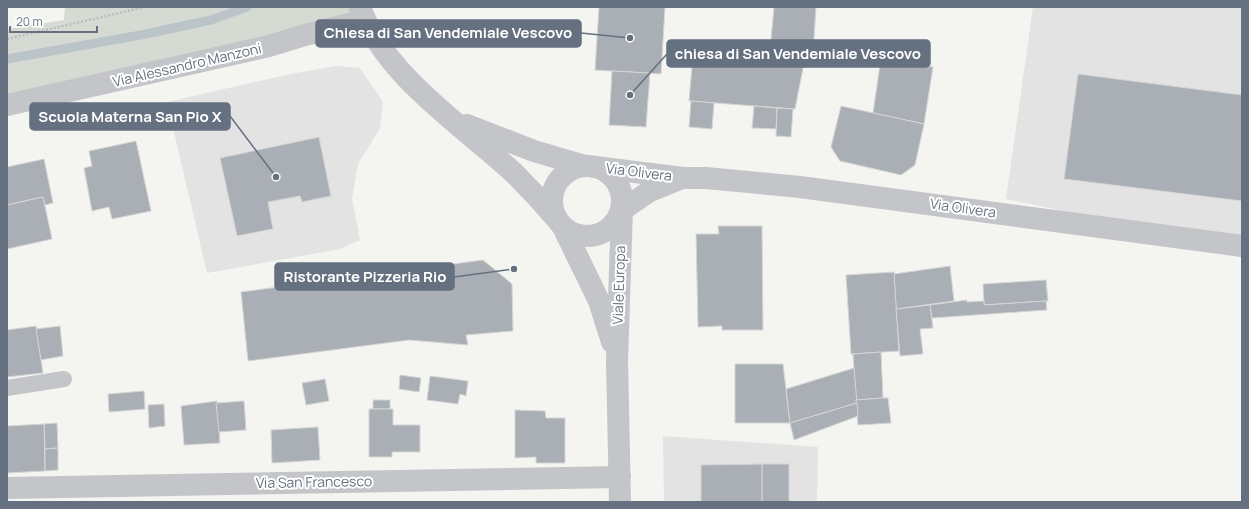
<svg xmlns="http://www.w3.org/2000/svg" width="1249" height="509" viewBox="0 0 1249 509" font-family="Manrope,sans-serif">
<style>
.built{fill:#e2e3e2}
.green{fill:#d5dbd2}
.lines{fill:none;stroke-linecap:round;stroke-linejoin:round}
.stream{stroke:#bbc4c9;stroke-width:9}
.building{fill:#a9afb5;stroke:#d5d6d4}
.path{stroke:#babcbe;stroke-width:2.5;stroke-dasharray:2 2;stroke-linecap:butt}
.service{stroke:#c3c5c9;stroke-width:16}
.minor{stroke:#c3c5c9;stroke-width:22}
.tertiary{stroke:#c3c5c9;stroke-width:22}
.labels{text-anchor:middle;stroke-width:4;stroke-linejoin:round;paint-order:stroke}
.street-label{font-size:14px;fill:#657180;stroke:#fff}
.leader{fill:none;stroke:#657180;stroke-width:1.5}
.callout-dot{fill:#657180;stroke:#fff;stroke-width:1.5}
.callout{fill:#657180;stroke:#657180;stroke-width:1.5}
.callout-label{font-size:15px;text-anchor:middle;font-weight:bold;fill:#fff}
</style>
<rect width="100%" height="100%" fill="#f4f4f1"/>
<g class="built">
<polygon points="1033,7 1242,7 1242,246 1200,240 1006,199"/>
<polygon points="337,66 360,68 383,102 380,128 358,164 352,198 360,240 340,249 207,273 167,102 290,74"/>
<polygon points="663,436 818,447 817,502 664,502"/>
</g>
<polygon class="green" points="65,7 360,7 365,20 159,71 7,116 7,29 64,20"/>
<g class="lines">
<polyline class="stream" points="7,59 141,35 211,20 247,7"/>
</g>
<g class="building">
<polygon points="599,7 665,7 661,74 595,70"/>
<polygon points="774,7 816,7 813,53 770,50"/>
<polygon points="694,44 806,53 795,109 689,101"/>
<polygon points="881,58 933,67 924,124 873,113"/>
<polygon points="612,71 650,73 646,127 609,125"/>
<polygon points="1078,74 1242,95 1242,201 1064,179"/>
<polygon points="691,101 714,103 712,129 689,127"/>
<polygon points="754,106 777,108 776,129 752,128"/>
<polygon points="841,106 924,124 915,165 901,175 840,161 831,147"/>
<polygon points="777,108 793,109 791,137 776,136"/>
<polygon points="319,137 331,196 302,202 300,196 268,202 273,229 237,236 220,158"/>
<polygon points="136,141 151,211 112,219 109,207 92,211 84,168 92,166 89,151"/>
<polygon points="44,159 53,203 45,205 43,197 7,205 7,167"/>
<polygon points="43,197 52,239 7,249 7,205"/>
<polygon points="718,226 762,226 763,330 722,330 722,326 698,327 696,234 719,234"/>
<polygon points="483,260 512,284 513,331 466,335 468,345 409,340 248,361 241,292"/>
<polygon points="950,266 954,301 896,309 894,274"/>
<polygon points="894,272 899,351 851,354 846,275"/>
<polygon points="1046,280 1048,301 984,305 983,284"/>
<polygon points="967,300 967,302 984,301 984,305 1046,301 1047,310 932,318 930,305"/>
<polygon points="930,305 933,328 920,329 923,354 900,356 896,309"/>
<polygon points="36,326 43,373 7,377 7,330"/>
<polygon points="60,326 63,356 41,360 36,329"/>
<polygon points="881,352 883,398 856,400 853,354"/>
<polygon points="735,364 783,364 790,423 735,423"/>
<polygon points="854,368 857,403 790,423 786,389"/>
<polygon points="400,375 421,378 419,392 399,389"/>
<polygon points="430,376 468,381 466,396 460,394 458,404 427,400"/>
<polygon points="325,379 329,401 306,405 302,383"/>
<polygon points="144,391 145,409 109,412 108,394"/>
<polygon points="883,398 888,398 891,423 858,425 856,400"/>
<rect x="373" y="400" width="17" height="9"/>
<polygon points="217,401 220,443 184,445 181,406"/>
<polygon points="244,401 246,430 219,432 216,403"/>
<polygon points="857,403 858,416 794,440 790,423"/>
<polygon points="164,404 165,426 149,428 148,405"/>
<polygon points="369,409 393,409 393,425 420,425 420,452 392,452 392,457 369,457"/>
<polygon points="515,410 545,411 546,418 565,418 565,463 536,463 536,457 515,458"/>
<polygon points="57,423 58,448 45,449 44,424"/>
<polygon points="44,424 45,471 7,473 7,426"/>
<polygon points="318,427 320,460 272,463 271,430"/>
<polygon points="58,448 58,470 45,471 45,449"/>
<rect x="762" y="464" width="27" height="38"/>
<polygon points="762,464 762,502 701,502 701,465"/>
</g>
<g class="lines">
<polyline class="path" points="7,39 145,7"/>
<polyline class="service" points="7,388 64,379"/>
<g class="minor">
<polyline points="7,105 269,46 305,35 365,20"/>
<polyline points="595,167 683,178 706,178 800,187 1242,246"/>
<polyline points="622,210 650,191 682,178"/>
<polyline points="7,488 620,477"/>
</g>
<g class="tertiary">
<path d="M360 7C385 76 462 125 514 173 528 187 542 202 555 217"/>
<polyline points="467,125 534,151 585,166"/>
<circle cx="587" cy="201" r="35"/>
<polyline points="563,227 599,301 612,342"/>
<polyline points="620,502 617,361 622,210"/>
</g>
</g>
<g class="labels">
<g class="street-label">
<text transform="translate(187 65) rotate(-13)" y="5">Via Alessandro Manzoni</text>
<text transform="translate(639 172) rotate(7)" y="5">Via Olivera</text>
<text transform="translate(963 208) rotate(8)" y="5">Via Olivera</text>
<text transform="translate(619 285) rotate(-88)" y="5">Viale Europa</text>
<text transform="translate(314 482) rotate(-1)" y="5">Via San Francesco</text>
</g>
</g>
<path class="leader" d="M630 38L581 33M630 95L667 54M276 177L230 116M514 269L454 277"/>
<g class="callout-dot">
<circle cx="630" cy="38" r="4"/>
<circle cx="630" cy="95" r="4"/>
<circle cx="276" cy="177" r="4"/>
<circle cx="514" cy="269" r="4"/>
</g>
<g class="callout">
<rect x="316" y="20" width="265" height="27" rx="4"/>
<rect x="667" y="40" width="263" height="27" rx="4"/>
<rect x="30" y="103" width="200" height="27" rx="4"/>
<rect x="275" y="263" width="179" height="27" rx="4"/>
</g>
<g class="callout-label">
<text x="448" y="38">Chiesa di San Vendemiale Vescovo</text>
<text x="798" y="59">chiesa di San Vendemiale Vescovo</text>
<text x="130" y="122">Scuola Materna San Pio X</text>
<text x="365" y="282">Ristorante Pizzeria Rio</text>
</g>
<rect width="1249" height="509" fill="none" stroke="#657180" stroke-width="16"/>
<path d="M10 26v6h87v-6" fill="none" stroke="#657180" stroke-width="2"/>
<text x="16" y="26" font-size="12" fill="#657180" stroke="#ffffff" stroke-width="3" paint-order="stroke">20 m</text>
</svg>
